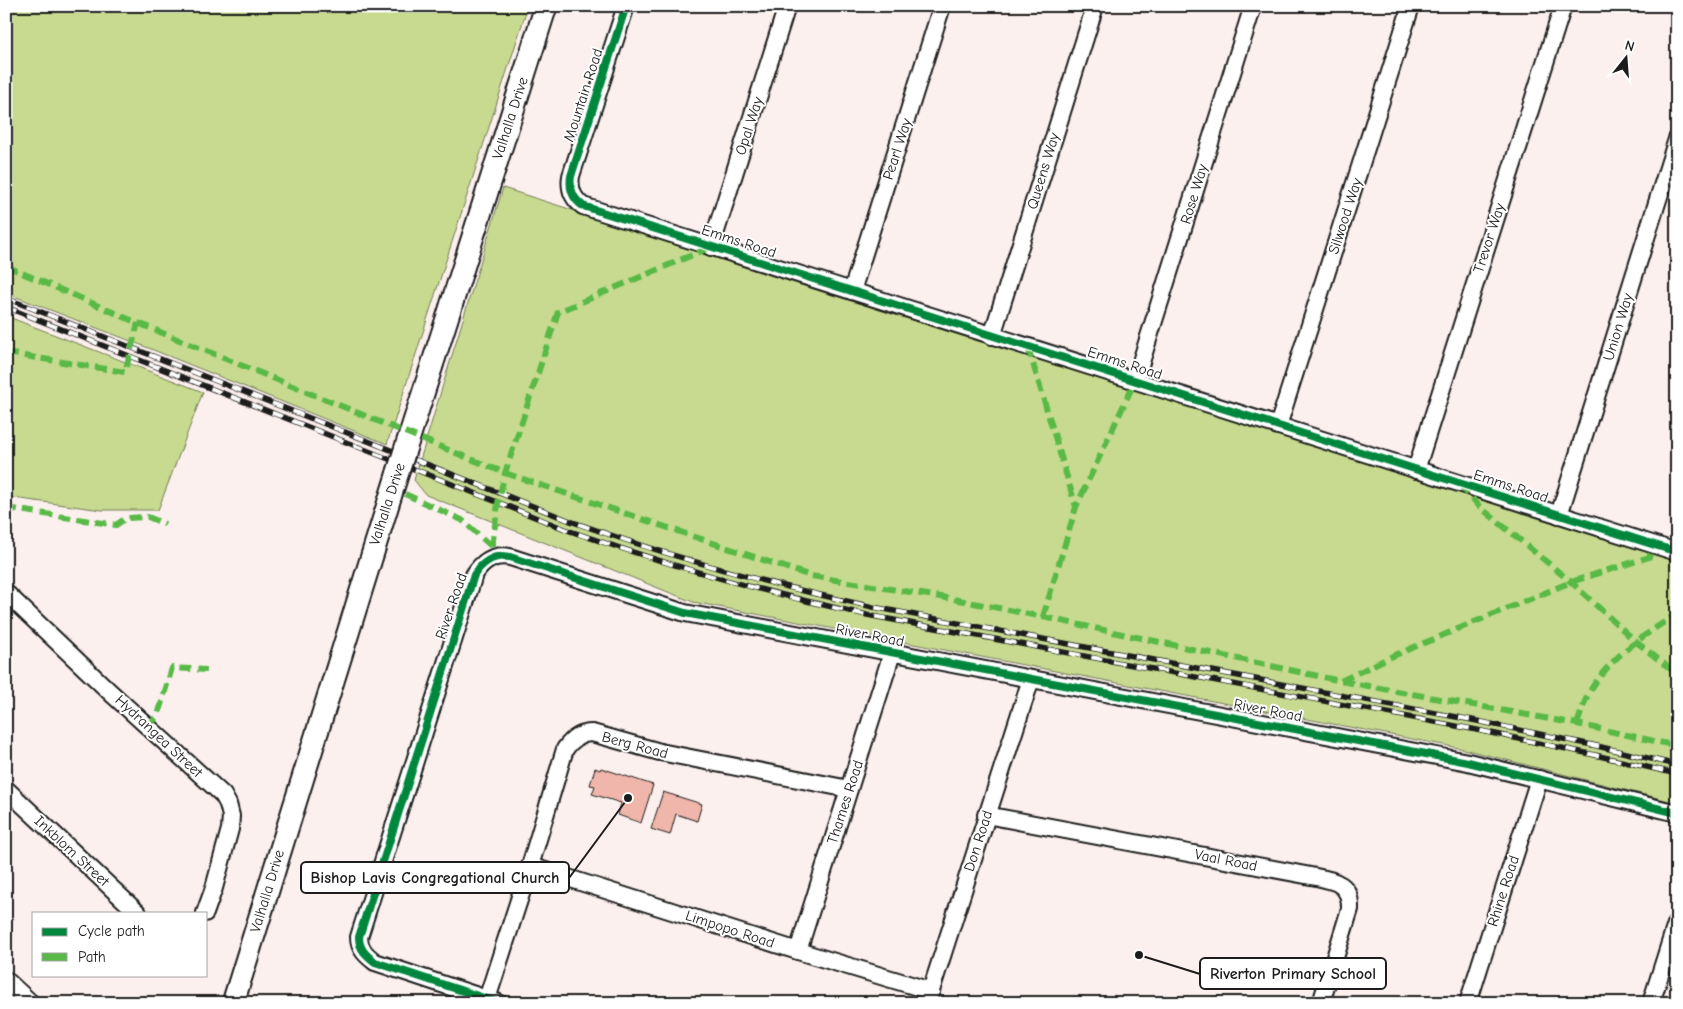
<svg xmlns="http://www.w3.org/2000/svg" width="1683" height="1009" viewBox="0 0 1683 1009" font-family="'Comic Neue',sans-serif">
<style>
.green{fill:#c7da8f;stroke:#727b56}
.building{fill:#f0b6ab;stroke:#1c1c1c}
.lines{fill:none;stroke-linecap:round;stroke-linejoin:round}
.minor-casing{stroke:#1c1c1c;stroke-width:20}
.major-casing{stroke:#1c1c1c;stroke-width:25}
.minor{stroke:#fff;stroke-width:16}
.major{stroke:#fff;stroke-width:21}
.rail-casing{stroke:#1c1c1c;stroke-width:5.5}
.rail{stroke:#fff;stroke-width:4;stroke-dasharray:11;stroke-linecap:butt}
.major-bridge-casing{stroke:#1c1c1c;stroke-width:25;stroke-linecap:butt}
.major-bridge{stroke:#fff;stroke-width:21}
.quiet{stroke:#58b947;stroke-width:6;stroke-dasharray:12 6;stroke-linecap:butt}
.cycleway-casing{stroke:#fff;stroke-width:11}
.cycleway{stroke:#00873e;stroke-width:8}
.labels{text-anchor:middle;stroke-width:4;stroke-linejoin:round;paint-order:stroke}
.street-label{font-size:15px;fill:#1c1c1c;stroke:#fff}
.leader{fill:none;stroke:#1c1c1c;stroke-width:2}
.callout-dot{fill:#1c1c1c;stroke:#fff;stroke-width:2}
.callout{fill:#fff;stroke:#1c1c1c;stroke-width:2}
.callout-label{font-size:16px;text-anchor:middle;font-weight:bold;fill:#1c1c1c}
</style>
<rect width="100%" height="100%" fill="#fcf0ee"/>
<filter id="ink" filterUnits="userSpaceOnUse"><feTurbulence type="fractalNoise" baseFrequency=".02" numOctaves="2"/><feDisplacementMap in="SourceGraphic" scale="10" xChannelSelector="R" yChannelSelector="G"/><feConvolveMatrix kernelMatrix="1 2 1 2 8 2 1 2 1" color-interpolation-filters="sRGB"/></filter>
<g filter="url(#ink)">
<g class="green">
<polygon points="6,6 528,6 387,444 136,343 6,293"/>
<polygon points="503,188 1677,560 1677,803 1459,748 693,602 426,495 414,480"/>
<polygon points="6,316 203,392 158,510 102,510 6,497"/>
</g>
<g class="building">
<polygon points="595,768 600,770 601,768 653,785 641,823 618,815 621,803 592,794 595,786 590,785"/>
<polygon points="663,792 702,804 697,821 676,814 670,835 651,829"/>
</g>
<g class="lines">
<defs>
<g id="minor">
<path d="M626 6 571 176C569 189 573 199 583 206L1677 552"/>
<polyline points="711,247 787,6"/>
<polyline points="852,291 942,6"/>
<polyline points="992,336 1095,6"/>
<polyline points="1135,381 1253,6"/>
<polyline points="1278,426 1411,6"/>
<polyline points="1416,470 1563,6"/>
<polyline points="1559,515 1677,139"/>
<polyline points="6,593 111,693 223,795 228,804 231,816 230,829 214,888 205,913"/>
<polyline points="6,789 138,913"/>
<path d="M986 815 1316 877C1336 881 1351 884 1350 909L1321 1003"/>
<polyline points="530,866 798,951 931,991"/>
<polyline points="798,951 892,653"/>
<polyline points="6,980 31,1003"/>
<path d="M487 999 530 866 565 749C572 739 580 733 592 733L660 752 849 789"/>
<path d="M499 1003 375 962C366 955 359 949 359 937L474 575C483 561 494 554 510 557L685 613 1468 762 1677 813"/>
<polyline points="927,1003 1031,679"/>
<polyline points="1468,1003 1539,779"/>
<polyline points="1651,1003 1677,921"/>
</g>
<g id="major">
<polyline points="451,306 546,6"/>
<polyline points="233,1003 398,472"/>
</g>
</defs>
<use href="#minor" class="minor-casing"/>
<use href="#major" class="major-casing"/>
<use href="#minor" class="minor"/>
<use href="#major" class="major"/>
<defs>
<g id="rail">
<path d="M6 298 573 522C671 557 771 585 873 607L1472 720 1597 746 1677 765"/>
<path d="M6 307 570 531C667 565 766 593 867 615L1472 729 1595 755 1677 774"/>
</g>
</defs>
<use href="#rail" class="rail-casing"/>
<use href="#rail" class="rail"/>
<defs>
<polyline id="major-bridge" points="398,472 451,306"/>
</defs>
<use href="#major-bridge" class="major-bridge-casing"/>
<use href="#major-bridge" class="major-bridge"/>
<g class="quiet">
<polyline points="6,266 138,323 505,473 811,576 959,600 1043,617 1341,681 1577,724 1677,746"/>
<polyline points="1028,347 1076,507"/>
<polyline points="6,353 125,372 138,323"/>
<polyline points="1460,485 1480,507 1571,582 1635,641 1677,674"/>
<polyline points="405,494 462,520 492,547 491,551"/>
<polyline points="6,508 116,525 126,518 148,517 165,524"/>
<polyline points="492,547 498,503 505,473 558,312 711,247"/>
<polyline points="1043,617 1076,507 1135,381"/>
<polyline points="1341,681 1388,658 1571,582 1649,557 1654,545"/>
<path d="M1577 724C1581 714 1584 701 1590 691 1610 657 1644 635 1677 614"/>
<polyline points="148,727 158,715 172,668 207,670"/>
</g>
<defs>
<g id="cycleway">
<path d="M626 6 571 176C569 189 573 199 583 206L1677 552"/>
<path d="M499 1003 375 962C366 955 359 949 359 937L474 575C483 561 494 554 510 557L685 613 1468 762 1677 813"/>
</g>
</defs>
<use href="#cycleway" class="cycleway-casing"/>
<use href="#cycleway" class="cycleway"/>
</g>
</g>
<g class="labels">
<g class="street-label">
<text transform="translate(583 95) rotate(-72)" y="5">Mountain Road</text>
<text transform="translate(510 118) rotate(-72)" y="5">Valhalla Drive</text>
<text transform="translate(749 126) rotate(-72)" y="5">Opal Way</text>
<text transform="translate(897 149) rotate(-72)" y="5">Pearl Way</text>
<text transform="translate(1043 171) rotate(-73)" y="5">Queens Way</text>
<text transform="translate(1194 194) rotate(-73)" y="5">Rose Way</text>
<text transform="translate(1345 216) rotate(-72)" y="5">Silwood Way</text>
<text transform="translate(1489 238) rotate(-72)" y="5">Trevor Way</text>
<text transform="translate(739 241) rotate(18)" y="5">Emms Road</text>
<text transform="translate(1618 327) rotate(-73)" y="5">Union Way</text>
<text transform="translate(1125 363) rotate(18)" y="5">Emms Road</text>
<text transform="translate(1511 486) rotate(18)" y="5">Emms Road</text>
<text transform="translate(387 504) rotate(-72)" y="5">Valhalla Drive</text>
<text transform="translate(451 606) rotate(-71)" y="5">River Road</text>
<text transform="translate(870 635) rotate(11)" y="5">River Road</text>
<text transform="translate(1268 710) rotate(11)" y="5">River Road</text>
<text transform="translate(159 736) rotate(43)" y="5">Hydrangea Street</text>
<text transform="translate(635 745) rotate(15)" y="5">Berg Road</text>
<text transform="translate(845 802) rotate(-72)" y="5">Thames Road</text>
<text transform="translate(978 841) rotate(-72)" y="5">Don Road</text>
<text transform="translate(72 851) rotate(43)" y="5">Inkblom Street</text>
<text transform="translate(1226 860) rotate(11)" y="5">Vaal Road</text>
<text transform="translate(267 891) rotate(-73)" y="5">Valhalla Drive</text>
<text transform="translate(1503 891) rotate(-72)" y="5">Rhine Road</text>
<text transform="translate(730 929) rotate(18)" y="5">Limpopo Road</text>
</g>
</g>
<path class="leader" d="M628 798L569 878M1139 955L1200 974"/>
<g class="callout-dot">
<circle cx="628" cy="798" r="5"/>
<circle cx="1139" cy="955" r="5"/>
</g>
<g class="callout">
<rect x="301" y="862" width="268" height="31" rx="5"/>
<rect x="1200" y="958" width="186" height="31" rx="5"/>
</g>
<g class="callout-label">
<text x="435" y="883">Bishop Lavis Congregational Church</text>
<text x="1293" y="979">Riverton Primary School</text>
</g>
<rect width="1683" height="1009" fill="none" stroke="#fff" stroke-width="25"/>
<rect x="12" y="12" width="1658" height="984" fill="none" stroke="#1c1c1c" stroke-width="2" filter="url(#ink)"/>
<rect x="32" y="912" width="175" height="65" fill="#ffffff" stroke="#a4a4a4"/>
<rect x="42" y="928" width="25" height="8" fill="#00873e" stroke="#a4a4a4"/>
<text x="78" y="936" font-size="15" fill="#1c1c1c">Cycle path</text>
<rect x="42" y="953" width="25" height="8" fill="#58b947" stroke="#a4a4a4"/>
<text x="78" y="962" font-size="15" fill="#1c1c1c">Path</text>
<g transform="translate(1626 58) rotate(17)" stroke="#ffffff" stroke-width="4" paint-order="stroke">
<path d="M0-4L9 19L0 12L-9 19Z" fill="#1c1c1c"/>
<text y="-8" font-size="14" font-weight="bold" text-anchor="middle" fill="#1c1c1c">N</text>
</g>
</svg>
